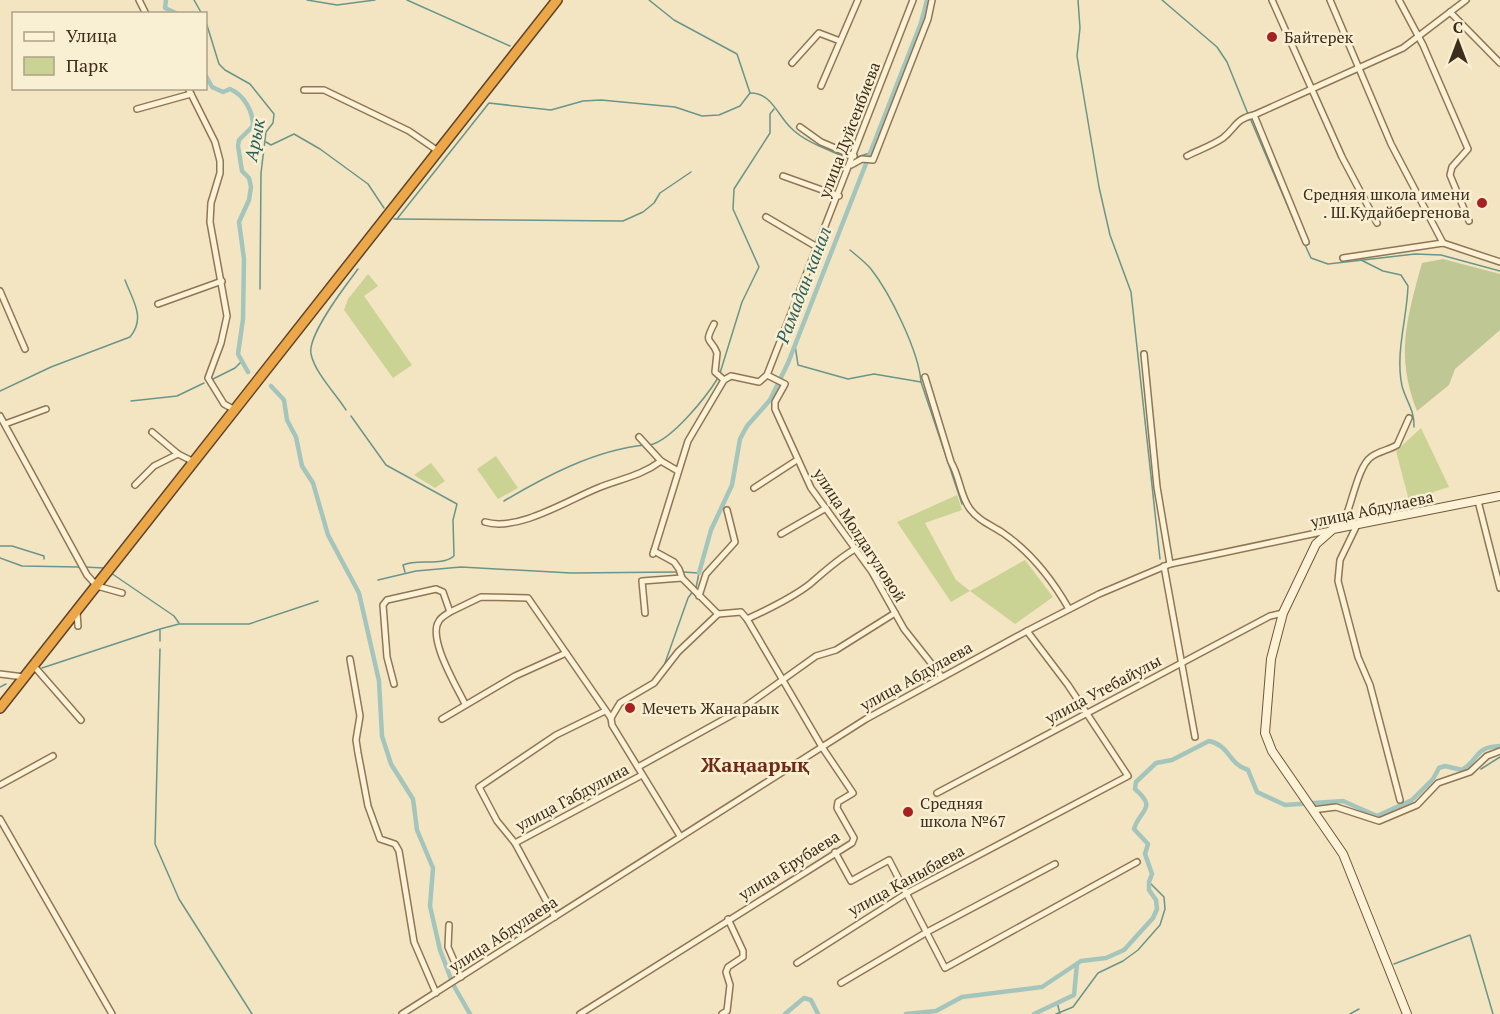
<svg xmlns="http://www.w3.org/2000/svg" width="1500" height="1014" viewBox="0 0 1500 1014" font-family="'PT Serif',serif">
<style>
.green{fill:#cad394}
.cemetery{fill:#bfc794}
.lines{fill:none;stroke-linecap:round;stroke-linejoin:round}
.stream{stroke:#6a958b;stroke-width:1.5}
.canal{stroke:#a4c5bc;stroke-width:4.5}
.street-casing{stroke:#8f7656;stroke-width:8}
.secondary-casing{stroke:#715739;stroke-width:10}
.highway-casing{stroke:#5d432b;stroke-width:12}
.street{stroke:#fdf2d6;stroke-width:5}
.secondary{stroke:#fdf2d6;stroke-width:8}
.highway{stroke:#eca848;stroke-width:9}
.poi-dot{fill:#a6211f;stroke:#f9efd2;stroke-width:2}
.labels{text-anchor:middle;stroke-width:5;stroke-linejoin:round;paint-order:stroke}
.poi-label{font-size:16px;fill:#3d2d1c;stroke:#f9efd2;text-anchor:start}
.street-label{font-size:16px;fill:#3d2d1c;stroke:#f9efd2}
.water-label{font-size:18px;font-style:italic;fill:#2a5f5d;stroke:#f9efd2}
.quarter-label{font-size:20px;font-weight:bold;fill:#6f2b16;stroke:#f9efd2}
</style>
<rect width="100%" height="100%" fill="#f3e5c1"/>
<g class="green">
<polygon points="368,274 378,286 364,296 412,365 393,378 344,310 348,299"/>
<polygon points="1421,428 1449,487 1433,492 1432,502 1411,508 1396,451"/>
<polygon points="496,456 518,488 498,499 477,469"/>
<polygon points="431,463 445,481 435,488 414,475"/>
<polygon points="957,495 962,510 925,523 956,580 970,591 1025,560 1053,597 1015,624 970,591 951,602 897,522"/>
</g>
<path class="cemetery" d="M1443 259 1500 274V330L1455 369 1449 385 1417 411C1395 355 1407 318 1422 263Z"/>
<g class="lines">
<g class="stream">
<polyline points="194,0 202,14"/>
<polyline points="307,0 337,5 375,0"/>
<polyline points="407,0 510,46"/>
<polyline points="649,0 674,20 737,54 750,93"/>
<polyline points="1078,0 1080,28 1077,56 1099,187 1110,235 1131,292 1160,559"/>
<polyline points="1162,0 1217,47 1227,62 1248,114"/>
<polyline points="206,22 219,64 225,70 250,84 274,114 273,123 266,132 261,173 260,289"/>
<polyline points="1250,118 1300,235"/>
<polyline points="266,142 271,145 294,134 320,149 368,184 384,208"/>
<polyline points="857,157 870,153"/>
<polyline points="394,219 623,221 643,212 654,203 660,193 691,172"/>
<path d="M397 219 489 103 551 110 583 101 601 100 675 107 702 116 719 115 740 106 750 93C771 92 778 116 791 128 806 143 830 150 849 159"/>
<polyline points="1305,245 1311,258 1328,264 1415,254 1441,255 1500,271"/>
<path d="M850 250C857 256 865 262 871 269 890 293 919 352 921 382"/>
<path d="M1361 260 1383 271 1401 275 1408 286C1407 319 1395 353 1402 386 1406 401 1415 411 1414 427"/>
<polyline points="795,345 798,365 848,379 874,374 921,382 962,504"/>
<polyline points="720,373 742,302 759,267 733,209 734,189 770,133 770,114 774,109"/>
<polyline points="213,379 235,368 242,361"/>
<path d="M0 391 51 367 130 337C146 318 133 301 125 280"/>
<polyline points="131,401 177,396 204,383"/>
<path d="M346 410C336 394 315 373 311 354 307 335 346 285 358 269"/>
<path d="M351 416 386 465 457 504 453 520 454 556C441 567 418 558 403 565L405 572"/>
<path d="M650 445C672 440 706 397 718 378"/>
<path d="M504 501C546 476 595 450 645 445"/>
<polyline points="0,546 12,546 44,556 44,559"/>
<polyline points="0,558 22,566 79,567"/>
<polyline points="84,567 104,568"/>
<polyline points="683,572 699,573 696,588"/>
<polyline points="111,573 174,616 179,623"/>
<polyline points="378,580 416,571 461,567 571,573 678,572"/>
<polyline points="160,641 160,630"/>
<polyline points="160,649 155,844 179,899 252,1014"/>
<polyline points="665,663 688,598 693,591"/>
<polyline points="42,668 160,629 179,624 249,624 318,601"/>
<polyline points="0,687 6,684"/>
<polyline points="1481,769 1500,757"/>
<polyline points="1394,964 1470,935 1493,1014"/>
<polyline points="1057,1002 1060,1014"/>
<polyline points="1056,1014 1073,1007 1098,973 1123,961 1138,950 1160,925 1165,909 1164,897 1149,882"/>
<polyline points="1350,1014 1359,1009"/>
</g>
<g class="canal">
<polyline points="166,0 165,8 178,14"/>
<path d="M206 76 212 87 223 92 230 89C244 95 253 111 253 126L239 140 238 146 242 171 249 178 251 187 249 200 239 222 244 259 243 319 238 354 248 372"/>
<polyline points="271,386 284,400 287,420 296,437 302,466 313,483 328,535 359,593 379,681 382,736 391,764 413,799 417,830 433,868 430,906 440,950 451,979"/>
<polyline points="699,573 711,530 732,485 740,439 747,426 770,400 788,363 921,23 927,0"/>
<polyline points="454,986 470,1014"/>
<polyline points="785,1014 804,998 811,1000 818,1014"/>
<path d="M906 1014 936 1011 962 997 1042 987 1081 961 1106 958 1124 950 1153 918 1157 909 1156 900 1149 890V882L1152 874 1145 854 1148 844 1134 829C1140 809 1158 809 1135 789L1136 782 1156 763 1172 760 1209 741C1231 746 1227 763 1248 770L1257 792 1285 805 1343 801 1377 816 1412 800 1433 779 1439 768 1445 766 1462 770C1480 759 1474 747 1500 746"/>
<polyline points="1034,1014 1074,995 1077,964"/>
</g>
<defs>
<g id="street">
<polyline points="139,0 146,14"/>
<polyline points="1272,0 1342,157 1377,223"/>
<polyline points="1330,0 1391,144 1443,243"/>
<polyline points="1399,0 1423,45 1468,149 1452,167 1450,175 1469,221"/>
<polyline points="1450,12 1500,63"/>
<polyline points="792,63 819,33 840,41"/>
<polyline points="821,86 858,0"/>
<polyline points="188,88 215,142 220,161 220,173 211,203 210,222 227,316 221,343 208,378 224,404 235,410"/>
<polyline points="304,90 324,90 409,131 438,151"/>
<polyline points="137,109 191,94"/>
<polyline points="800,127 821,142 854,156"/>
<path d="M1187 156C1199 150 1213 145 1223 138 1236 128 1235 119 1254 115"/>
<polyline points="851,165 862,159 873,160 928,19 932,0"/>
<polyline points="783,176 839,196"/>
<polyline points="766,217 817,247"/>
<polyline points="1306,242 1254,115 1403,48 1466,0"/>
<polyline points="1343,258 1443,243 1500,262"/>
<polyline points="0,291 25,349"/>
<polyline points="158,304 222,281"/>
<path d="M714 324C703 345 711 337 717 353L715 372 724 380"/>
<polyline points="1144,354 1157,487 1170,564"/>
<polyline points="767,375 785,384 775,402 775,409 811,488 872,572 904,629 942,677"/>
<path d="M925 377 951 462C960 477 960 496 970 509 979 521 991 525 1003 533 1032 553 1052 579 1069 609"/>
<polyline points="0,416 87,575 97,586 122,593"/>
<polyline points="5,424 46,409"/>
<polyline points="152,432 178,454 194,462"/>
<polyline points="639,437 661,461 678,471"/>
<polyline points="135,485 154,466 178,454"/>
<polyline points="754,488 797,460"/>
<polyline points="1478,501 1500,588"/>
<path d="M485 522C518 532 568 500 598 488 620 479 641 476 661 461"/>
<polyline points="1357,525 1340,560 1338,581 1358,657 1370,685 1400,800"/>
<path d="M1341 528C1351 510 1357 467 1371 457 1379 451 1389 450 1397 445L1409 418"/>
<polyline points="781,534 826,508"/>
<polyline points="653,554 688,441 724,380 731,376 759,382 767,375 913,0"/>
<polyline points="1164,566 1195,737"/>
<polyline points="699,596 706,574 735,542 727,510"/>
<polyline points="450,612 481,597 528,598 611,718 612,725 680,836"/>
<polyline points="77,613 78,626"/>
<polyline points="645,613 642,581 682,578"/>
<path d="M747 619C769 609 792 598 810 584 825 571 838 559 855 549"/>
<polyline points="350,659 360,716 356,740 358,753 368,806 380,839 395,844 399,851 414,942 436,993"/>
<polyline points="33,665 81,720"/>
<polyline points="0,674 24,677"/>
<path d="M394 684 387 657 383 605 387 600 436 589 443 592 450 612C447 614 441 617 439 621 427 638 457 687 465 704"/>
<polyline points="611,718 620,703 654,683 678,652 718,614 682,578 679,569 674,562 654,551"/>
<polyline points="442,719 515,676 566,653"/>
<polyline points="638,767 739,711 816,656 836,650 895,613"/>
<polyline points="0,785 53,756"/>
<polyline points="937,793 1270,616 1283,613"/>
<polyline points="1312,810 1336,807 1379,821 1417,805 1438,783 1470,772 1487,756 1500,751"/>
<polyline points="0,819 112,1014"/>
<polyline points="515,843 642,775"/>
<polyline points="835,852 851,881 889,860 945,968 1137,862"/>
<polyline points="555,917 515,843 497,821 479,787 556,735 605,711"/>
<polyline points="449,925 448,947 461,977"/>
<polyline points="797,963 907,893 1128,776 1068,685 1027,631"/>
<polyline points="841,983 927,932 1055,864"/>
<polyline points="402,1014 866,719 1027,631 1099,594 1170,564 1331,530"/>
<polyline points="580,1014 852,843 854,838 837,808 838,802 853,793 822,747 747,619 741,612 718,614"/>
<polyline points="722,1014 727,1011 730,985 726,972 728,967 743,957 743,951 728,919"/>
</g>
<polyline id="secondary" points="1407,1014 1343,854 1272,751 1265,733 1271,659 1283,613 1316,544 1333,529 1500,496"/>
<polyline id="highway" points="0,708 557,0"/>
</defs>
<use href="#street" class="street-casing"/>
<use href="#secondary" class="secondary-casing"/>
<use href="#highway" class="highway-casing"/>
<use href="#street" class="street"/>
<use href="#secondary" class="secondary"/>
<use href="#highway" class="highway"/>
</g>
<g class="poi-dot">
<circle cx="1272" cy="37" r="6"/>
<circle cx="1482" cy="203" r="6"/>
<circle cx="630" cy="708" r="6"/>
<circle cx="908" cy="812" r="6"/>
</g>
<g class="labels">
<g class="poi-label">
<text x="1284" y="43">Байтерек</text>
<text x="1470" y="200" text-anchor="end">Средняя школа имени<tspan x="1470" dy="18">. Ш.Кудайбергенова</tspan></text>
<text x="642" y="714">Мечеть Жанараык</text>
<text x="920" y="809">Средняя<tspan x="920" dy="18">школа №67</tspan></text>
</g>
<g class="street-label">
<text transform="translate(849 130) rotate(-69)" y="6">улица Дуйсенбиева</text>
<text transform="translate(1372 509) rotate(-12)" y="6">улица Абдулаева</text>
<text transform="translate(860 535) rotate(57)" y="6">улица Молдагуловой</text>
<text transform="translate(916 676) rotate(-29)" y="6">улица Абдулаева</text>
<text transform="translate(1103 689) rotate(-28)" y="6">улица Утебайулы</text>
<text transform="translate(572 797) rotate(-28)" y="6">улица Габдулина</text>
<text transform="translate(789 865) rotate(-32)" y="6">улица Ерубаева</text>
<text transform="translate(906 880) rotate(-29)" y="6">улица Каныбаева</text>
<text transform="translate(503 934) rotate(-33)" y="6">улица Абдулаева</text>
</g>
<g class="water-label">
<text transform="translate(255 140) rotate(-79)" y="6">Арык</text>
<text transform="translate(804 285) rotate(-69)" y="6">Рамадан канал</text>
</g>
<g class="quarter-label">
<text x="755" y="772">Жаңаарық</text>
</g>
</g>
<rect x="12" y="12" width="195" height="78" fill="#f9efd2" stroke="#aea189" stroke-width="1.5"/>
<rect x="24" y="32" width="30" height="9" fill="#fdf2d6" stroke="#aea189" stroke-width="1.5"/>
<text x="66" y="42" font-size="18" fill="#3d2d1c">Улица</text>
<rect x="24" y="57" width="30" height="18" fill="#cad394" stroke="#aea189" stroke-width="1.5"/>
<text x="66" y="72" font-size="18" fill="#3d2d1c">Парк</text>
<g transform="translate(1458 42)" stroke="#f9efd2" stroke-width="4.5" paint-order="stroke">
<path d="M0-4.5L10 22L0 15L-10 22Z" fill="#3d2d1c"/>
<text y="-9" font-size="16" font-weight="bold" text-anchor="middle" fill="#3d2d1c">С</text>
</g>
</svg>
